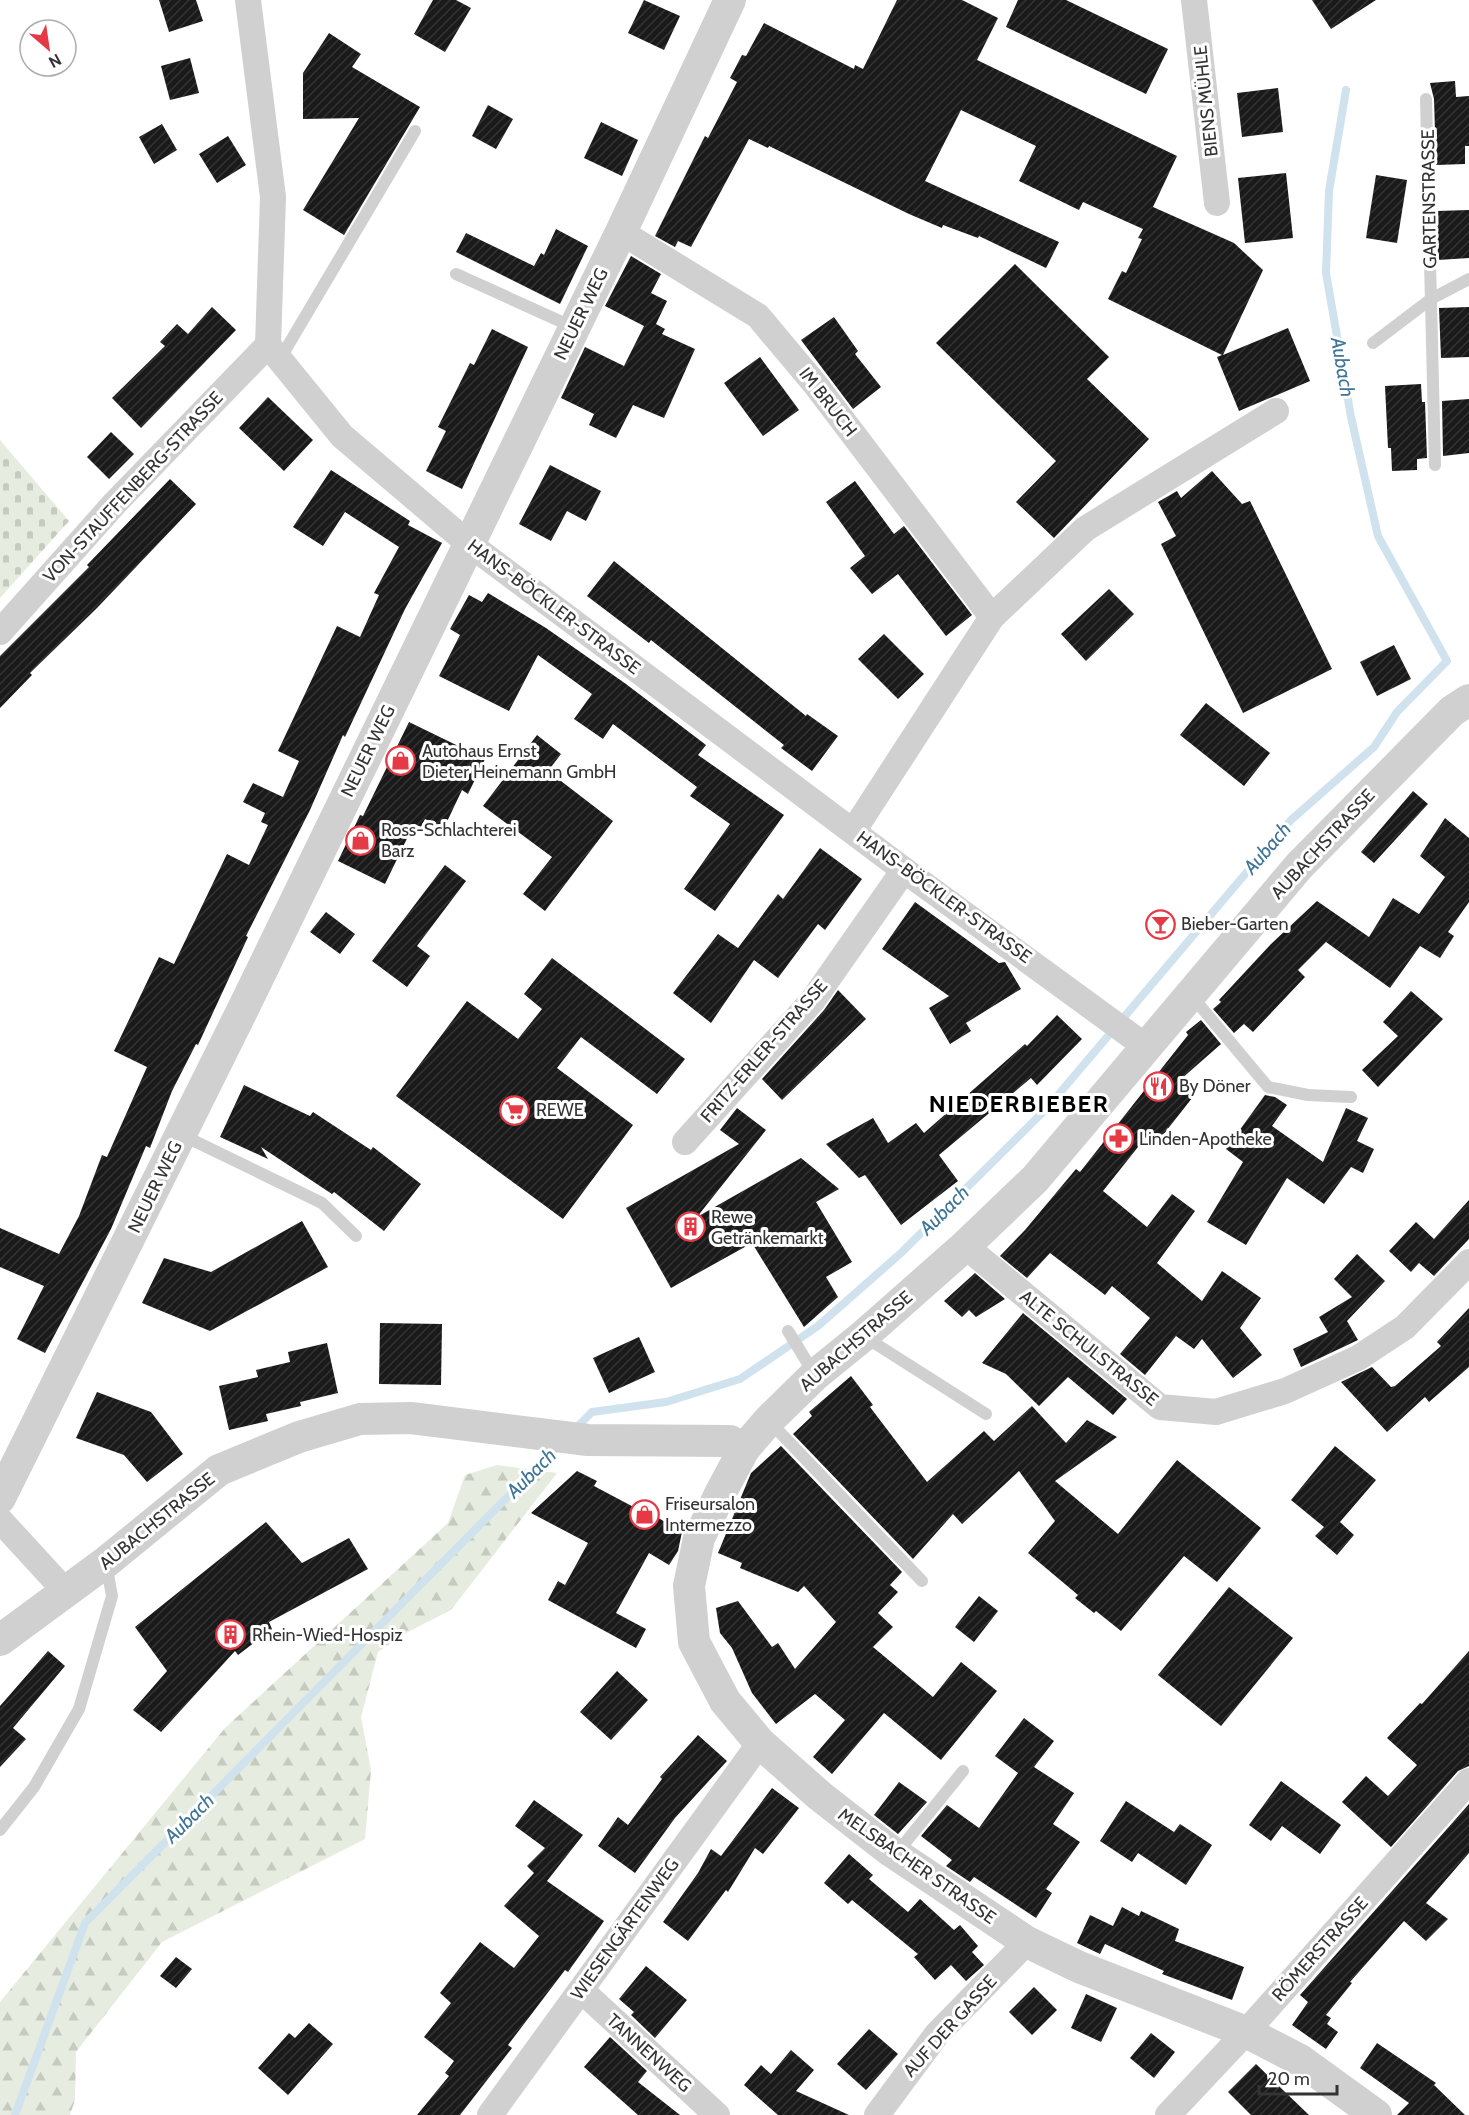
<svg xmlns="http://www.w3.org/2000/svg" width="1469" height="2115" viewBox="0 0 1469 2115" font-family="Cabin,sans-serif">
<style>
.forest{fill:url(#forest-firs)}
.cemetery{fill:url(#cemetery-stones)}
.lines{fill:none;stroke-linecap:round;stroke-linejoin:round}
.stream{stroke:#cfe2ee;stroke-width:8}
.building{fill:url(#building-hatch)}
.service{stroke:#d0d0d0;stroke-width:12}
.minor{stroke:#d0d0d0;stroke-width:26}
.tertiary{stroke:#d0d0d0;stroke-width:32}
.labels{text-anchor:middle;stroke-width:6;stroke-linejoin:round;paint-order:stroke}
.street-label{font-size:18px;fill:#333;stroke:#fff}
.poi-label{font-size:18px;fill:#333;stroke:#fff;text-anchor:start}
.water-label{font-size:20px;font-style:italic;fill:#3f7597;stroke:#fff}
.district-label{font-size:24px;font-weight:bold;letter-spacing:1.5px;fill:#000;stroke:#fff}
</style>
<defs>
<pattern id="forest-firs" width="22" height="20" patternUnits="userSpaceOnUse" patternTransform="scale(1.5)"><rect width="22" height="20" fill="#e6ecdf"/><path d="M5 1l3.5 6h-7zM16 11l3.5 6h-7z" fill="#c6cbc0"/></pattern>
<pattern id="cemetery-stones" width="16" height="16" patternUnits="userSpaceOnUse" patternTransform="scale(1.5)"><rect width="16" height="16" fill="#e6ecdf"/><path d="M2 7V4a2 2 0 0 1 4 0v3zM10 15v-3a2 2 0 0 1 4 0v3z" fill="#c6cbc0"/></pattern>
<pattern id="building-hatch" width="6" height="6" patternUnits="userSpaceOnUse" patternTransform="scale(1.5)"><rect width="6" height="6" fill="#1a1a1a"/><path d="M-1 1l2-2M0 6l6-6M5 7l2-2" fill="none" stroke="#333"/></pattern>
</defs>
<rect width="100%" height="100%" fill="#fff"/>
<polygon class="forest" points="497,1465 557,1473 451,1610 400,1636 378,1652 361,1717 371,1770 365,1839 162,1942 76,2052 75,2100 70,2115 0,2115 0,2002 225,1728 448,1523 465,1475"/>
<polygon class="cemetery" points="0,440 69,521 0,598"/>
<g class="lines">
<g class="stream">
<polyline points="574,1430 592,1412 666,1402 740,1379 818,1326 901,1253 1047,1108 1291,820 1374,747 1397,712 1447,661 1378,536 1351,417 1326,273 1329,191 1346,90"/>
<polyline points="15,2115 85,1923 559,1445"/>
</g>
</g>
<g class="building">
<polygon points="159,0 196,0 203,21 169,32"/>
<polygon points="433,0 456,0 471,8 445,52 414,34"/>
<polygon points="644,0 680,16 664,50 628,33"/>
<polygon points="897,0 962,0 998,18 977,60 1177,156 1153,207 1234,243 1263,270 1223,355 1288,328 1310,381 1239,411 1217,357 1222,355 1108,299 1122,271 1126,273 1142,239 1138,238 1143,229 1083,202 1079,210 1019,181 1036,146 961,110 925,181 1059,242 1046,268 979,236 978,238 943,225 942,228 909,214 769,146 768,148 749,139 691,247 678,241 675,247 655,236 705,136 708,138 737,82 730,78 742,55 746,56 764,23 854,69 855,65 863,69"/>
<polygon points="1018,0 1066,0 1168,49 1146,94 1006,27"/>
<polygon points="1312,0 1376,0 1331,29"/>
<polygon points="329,33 361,54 352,67 420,107 344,235 303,210 359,118 303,119 303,73"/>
<polygon points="190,58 199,93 170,100 161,66"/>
<polygon points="1455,81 1456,97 1469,96 1469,146 1465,146 1465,164 1436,165 1434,99 1430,83"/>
<polygon points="1278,88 1283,132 1242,137 1237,93"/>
<polygon points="488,105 513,119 496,149 472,136"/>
<polygon points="601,122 638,140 622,176 584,158"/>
<polygon points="162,124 177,150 154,164 139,137"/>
<polygon points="228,136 246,165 217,183 199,154"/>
<polygon points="1286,173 1293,238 1245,243 1238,178"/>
<polygon points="1376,175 1407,180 1397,243 1366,238"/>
<polygon points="1469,210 1469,258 1438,260 1437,211"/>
<polygon points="556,229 588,246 560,304 456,252 466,233 534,266 541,253 544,255"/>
<polygon points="631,256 661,274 651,293 667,301 656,324 665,329 662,334 695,349 664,418 633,405 616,438 589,425 594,414 561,398 585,347 624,366 644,326 605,306"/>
<polygon points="1015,264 1109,357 1087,379 1149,439 1054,538 1016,502 1056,461 936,343"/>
<polygon points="212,307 236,330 141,428 112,398 165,346 160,342 177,324 188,334"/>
<polygon points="1469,307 1469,357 1441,358 1439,308"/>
<polygon points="834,317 858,351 855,354 881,387 853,409 801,340"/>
<polygon points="492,329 528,347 462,489 426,471 446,431 438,427 470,363 474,365"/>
<polygon points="760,357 799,410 763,436 724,383"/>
<polygon points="1421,384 1422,402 1425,402 1427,458 1417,459 1417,470 1392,471 1391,448 1388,448 1385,386"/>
<polygon points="268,397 313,440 284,471 239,428"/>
<polygon points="1469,399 1469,453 1443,456 1442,401"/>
<polygon points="111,432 134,454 109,479 87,457"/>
<polygon points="550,465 601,491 586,521 567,511 551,541 519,524"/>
<polygon points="331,470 410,521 408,525 442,543 405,609 345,737 343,735 310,810 246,936 248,937 198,1045 196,1044 172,1091 150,1148 146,1146 111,1229 45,1353 17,1339 44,1286 0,1267 0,1228 59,1254 79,1216 102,1155 107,1157 147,1067 114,1051 159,957 174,964 227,854 249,865 268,825 261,822 265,813 243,802 253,783 283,797 299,761 278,751 337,626 360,637 379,595 374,593 399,547 345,512 323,546 293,527"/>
<polygon points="1212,471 1242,504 1250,501 1332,669 1243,713 1161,544 1176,536 1158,502 1177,491 1181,498"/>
<polygon points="170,479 196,504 97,608 30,673 32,675 0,708 0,656 89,567 87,565"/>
<polygon points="855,481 894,534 904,526 972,615 946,636 898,574 872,594 850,568 865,556 826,502"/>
<polygon points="614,561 806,716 807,714 838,736 812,771 781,748 784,745 651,640 649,643 587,596"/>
<polygon points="1109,589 1134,614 1086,661 1061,634"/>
<polygon points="488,593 546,628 626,684 706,745 698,755 784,815 715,911 684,889 730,824 690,796 697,787 613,724 603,739 574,719 592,694 538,655 509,711 439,676 460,635 450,629 469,595 482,602"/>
<polygon points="884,634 924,674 898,699 858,659"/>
<polygon points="1394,645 1411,679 1377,696 1360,662"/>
<polygon points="1206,703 1270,753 1244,786 1180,735"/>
<polygon points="409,722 485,759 468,794 462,790 444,828 425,819 421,827 414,824 385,884 338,861 360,815 363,816"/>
<polygon points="537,735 561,754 548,771 613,821 545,911 523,894 552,857 483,806"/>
<polygon points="1413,791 1428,804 1374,863 1361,852"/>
<polygon points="1445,818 1469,838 1469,902 1448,932 1454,936 1440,958 1420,946 1390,988 1326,942 1298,970 1305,977 1253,1032 1244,1024 1234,1033 1213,1009 1221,1002 1219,1000 1271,944 1317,901 1369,937 1393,898 1419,914 1445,877 1420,856"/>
<polygon points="820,848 862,879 825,930 818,924 778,978 754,960 711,1023 673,993 718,934 738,948 778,894 783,899"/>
<polygon points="445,865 466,881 417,946 430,956 407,987 372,961"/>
<polygon points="915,902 999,963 1005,962 1021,989 966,1023 971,1031 950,1044 929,1008 949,996 882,949"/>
<polygon points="326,912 355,934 340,954 310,932"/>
<polygon points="552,958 685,1059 657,1094 581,1037 557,1068 633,1125 563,1219 396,1096 467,1001 518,1039 542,1009 524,994"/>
<polygon points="838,990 866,1019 782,1100 762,1079 824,1010"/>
<polygon points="1411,991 1443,1019 1378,1087 1362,1070 1398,1036 1383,1022"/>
<polygon points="1057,1015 1082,1039 1037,1085 1031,1078 939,1155 958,1181 901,1225 865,1175 859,1178 826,1144 873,1118 888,1143 916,1123 924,1133 1025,1044 1027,1046"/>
<polygon points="1201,1020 1221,1044 1180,1080 1196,1093 1156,1144 1146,1137 1103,1191 1147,1227 1172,1194 1195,1211 1157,1263 1202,1301 1222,1271 1261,1298 1240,1328 1262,1355 1233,1378 1202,1339 1194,1349 1176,1336 1145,1375 1120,1354 1150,1318 1112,1286 1105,1295 1050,1253 1027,1278 1000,1256 1025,1230 1076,1169 1080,1172 1188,1035 1186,1032"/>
<polygon points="244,1085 310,1116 313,1112 371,1150 373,1147 421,1184 384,1231 334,1192 332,1194 261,1147 268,1159 220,1137"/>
<polygon points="1265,1095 1275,1097 1287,1105 1272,1126 1323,1162 1346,1108 1368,1118 1357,1141 1374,1149 1363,1173 1351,1167 1324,1204 1287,1178 1246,1245 1207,1222 1243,1162 1226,1149"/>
<polygon points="737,1108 766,1130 697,1217 801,1158 839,1189 816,1202 852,1262 826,1277 838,1297 804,1327 752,1243 671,1288 626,1208 739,1144 720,1130"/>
<polygon points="1469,1200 1469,1239 1434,1276 1419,1263 1411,1272 1389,1251 1416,1222 1434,1239"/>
<polygon points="302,1221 328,1267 210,1331 142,1303 164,1258 211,1272"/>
<polygon points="1357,1254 1385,1281 1347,1321 1358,1340 1301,1367 1293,1349 1328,1332 1319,1317 1352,1297 1334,1279"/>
<polygon points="975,1273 1005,1299 976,1317 969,1310 962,1317 944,1301"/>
<polygon points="1469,1308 1469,1367 1429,1402 1425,1397 1387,1432 1341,1382 1372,1367 1391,1387 1395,1386 1441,1346 1437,1342"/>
<polygon points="1023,1313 1127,1399 1113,1415 1068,1377 1039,1406 1006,1374 982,1363"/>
<polygon points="380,1323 442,1324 441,1385 379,1384"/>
<polygon points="639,1337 655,1372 609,1393 593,1358"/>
<polygon points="327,1343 338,1393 300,1402 301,1406 266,1414 268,1421 229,1430 219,1386 258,1377 256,1370 290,1362 288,1352"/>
<polygon points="851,1376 873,1405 870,1407 927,1482 984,1431 994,1441 1032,1406 1066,1443 1087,1420 1117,1437 1055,1481 1118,1534 1177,1460 1261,1528 1217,1582 1184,1556 1121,1631 1096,1611 1094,1613 1075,1598 1078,1595 1028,1553 1055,1521 1019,1471 962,1524 953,1514 913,1559 793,1434 812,1416 809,1412"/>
<polygon points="97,1392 151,1412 183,1454 147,1482 124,1455 76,1438"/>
<polygon points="781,1446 902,1572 890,1585 898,1592 878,1613 893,1627 873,1647 933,1697 961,1662 997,1691 941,1760 884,1713 832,1774 813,1757 845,1720 815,1694 776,1724 752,1693 732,1648 720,1633 716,1608 738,1601 772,1647 778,1643 795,1669 836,1622 804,1586 798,1592 740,1568 742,1563 718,1553 751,1473"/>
<polygon points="1335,1446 1376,1480 1340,1522 1354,1535 1337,1555 1315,1536 1324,1527 1291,1500"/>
<polygon points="577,1471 597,1481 594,1486 643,1512 645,1510 682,1532 678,1551 669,1565 649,1553 616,1613 646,1629 636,1648 548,1600 558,1581 565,1585 588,1543 531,1513"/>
<polygon points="266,1522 302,1563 349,1538 368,1569 269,1622 272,1629 238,1655 235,1651 161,1732 133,1710 167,1671 135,1627"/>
<polygon points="1229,1587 1293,1638 1221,1726 1158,1675"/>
<polygon points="979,1596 998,1611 974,1642 955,1627"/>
<polygon points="48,1651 65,1666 13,1728 26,1739 0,1767 0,1706"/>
<polygon points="1469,1651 1469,1766 1458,1771 1391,1847 1342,1802 1366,1776 1388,1796 1417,1765 1387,1738 1420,1703 1422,1704"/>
<polygon points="617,1671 648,1700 611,1740 580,1712"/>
<polygon points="1024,1718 1054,1741 1034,1767 1074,1793 1053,1824 1080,1842 1046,1889 1052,1893 1036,1918 974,1877 970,1882 946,1866 952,1860 921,1836 947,1805 979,1828 1018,1773 995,1756"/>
<polygon points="698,1735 727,1761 675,1818 635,1873 598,1846 618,1817 628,1825 662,1779 660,1777"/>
<polygon points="1281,1781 1341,1825 1320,1854 1282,1826 1271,1841 1249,1825"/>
<polygon points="899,1782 927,1802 898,1834 874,1815"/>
<polygon points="772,1788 799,1808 763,1854 755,1848 728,1892 726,1890 688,1941 663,1922 698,1873 711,1849 721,1856"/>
<polygon points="534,1800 583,1835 547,1881 604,1921 568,1972 565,1970 508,2045 512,2048 460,2115 417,2115 449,2076 445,2073 454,2061 424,2037 451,2003 440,1993 480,1942 514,1968 539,1936 504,1906 534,1873 527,1866 545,1848 515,1826"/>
<polygon points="1126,1801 1174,1832 1180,1824 1212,1845 1186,1885 1138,1853 1132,1862 1100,1841"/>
<polygon points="1469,1804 1469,1853 1426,1903 1448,1919 1426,1941 1404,1921 1350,1982 1352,1983 1326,2015 1331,2018 1327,2024 1338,2032 1326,2049 1292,2025 1308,2002 1300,1995"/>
<polygon points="849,1854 873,1875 869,1879 908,1912 920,1899 954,1930 960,1925 978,1946 972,1952 984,1965 966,1981 951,1965 935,1980 914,1957 918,1954 852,1900 848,1904 824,1883"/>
<polygon points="1122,1907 1139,1916 1141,1911 1179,1929 1175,1941 1244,1967 1232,2000 1162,1974 1164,1971 1105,1944 1100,1954 1077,1943 1090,1915 1113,1926"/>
<polygon points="176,1957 192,1969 176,1988 160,1976"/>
<polygon points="646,1966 687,2000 655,2038 631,2015 634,2012 619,1999"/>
<polygon points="1034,1987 1057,2010 1032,2035 1009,2012"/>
<polygon points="1086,1994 1117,2008 1101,2042 1071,2028"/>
<polygon points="309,2023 333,2044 288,2095 258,2068 289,2033 295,2038"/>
<polygon points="869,2029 898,2054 866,2090 837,2064"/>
<polygon points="1151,2033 1175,2052 1154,2078 1130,2058"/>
<polygon points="610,2037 647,2071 638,2082 680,2115 638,2115 584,2067"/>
<polygon points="1377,2043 1436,2083 1434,2085 1465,2115 1397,2115 1409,2103 1360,2068"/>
<polygon points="791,2050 814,2070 796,2091 849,2115 778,2115 744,2085 761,2065 771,2074"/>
<polygon points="1256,2064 1309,2115 1251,2115 1228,2092"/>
</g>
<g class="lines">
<g class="service">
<polyline points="1426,99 1435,465"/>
<polyline points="456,274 573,327"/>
<polyline points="1373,343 1431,299 1469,279"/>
<polyline points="280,359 415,131"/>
<polyline points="1191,995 1268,1087 1308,1095 1351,1097"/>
<polyline points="182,1135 322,1203 356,1236"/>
<polyline points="788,1331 815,1375"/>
<polyline points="865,1337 986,1414"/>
<polyline points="769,1421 922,1581"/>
<polyline points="0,1830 34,1787 79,1709 112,1596 106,1563"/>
<polyline points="896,1854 963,1771"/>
</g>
<g class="minor">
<polyline points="248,0 273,197 268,345 342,436 468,543 904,870 1145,1046"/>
<polyline points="1194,0 1217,203"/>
<polyline points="621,232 758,316 815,384 992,617 854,830"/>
<polyline points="992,617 1085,529 1276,411"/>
<polyline points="0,632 115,503 268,345"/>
<polyline points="685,1142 813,1000 904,870"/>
<polyline points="965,1246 1160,1407 1216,1412 1285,1391 1358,1358 1405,1327 1469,1262"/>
<polyline points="0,1520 66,1592"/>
<polyline points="581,1990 717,2115"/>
<polyline points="490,2115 760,1743"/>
<polyline points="877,2115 937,2034 1027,1942"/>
<polyline points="1168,2115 1246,2032 1469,1781"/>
</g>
<g class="tertiary">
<polyline points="0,1498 243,1009 621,232 730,0"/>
<polyline points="0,1640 106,1562 219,1470 299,1437 360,1419 411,1418 588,1440 730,1441 744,1449"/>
<polyline points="1376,2115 1300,2060 1246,2032 1079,1967 1027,1942 888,1849 820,1796 760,1743 725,1701 694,1642 689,1586 699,1538 721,1492 744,1449 769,1420 815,1375 863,1336 965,1246 1035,1179 1299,866 1452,711 1469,700"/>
</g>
</g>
<defs>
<symbol id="shop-ring" viewBox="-11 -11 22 22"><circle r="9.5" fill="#fff" stroke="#e63946" stroke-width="1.5"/><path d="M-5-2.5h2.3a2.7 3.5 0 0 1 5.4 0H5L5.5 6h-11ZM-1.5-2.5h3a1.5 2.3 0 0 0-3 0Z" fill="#e63946"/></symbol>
<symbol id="bar-ring" viewBox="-11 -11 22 22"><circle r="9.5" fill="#fff" stroke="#e63946" stroke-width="1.5"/><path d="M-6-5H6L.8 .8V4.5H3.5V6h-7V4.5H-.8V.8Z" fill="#e63946"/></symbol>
<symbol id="restaurant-ring" viewBox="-11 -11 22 22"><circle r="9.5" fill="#fff" stroke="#e63946" stroke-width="1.5"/><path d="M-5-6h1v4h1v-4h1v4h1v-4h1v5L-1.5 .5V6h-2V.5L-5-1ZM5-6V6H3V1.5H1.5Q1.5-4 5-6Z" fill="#e63946"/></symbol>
<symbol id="supermarket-ring" viewBox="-11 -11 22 22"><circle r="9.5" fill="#fff" stroke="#e63946" stroke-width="1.5"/><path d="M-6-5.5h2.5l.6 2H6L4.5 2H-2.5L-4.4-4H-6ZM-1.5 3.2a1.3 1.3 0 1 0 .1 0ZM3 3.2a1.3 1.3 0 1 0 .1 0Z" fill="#e63946"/></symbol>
<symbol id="pharmacy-ring" viewBox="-11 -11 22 22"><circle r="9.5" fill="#fff" stroke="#e63946" stroke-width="1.5"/><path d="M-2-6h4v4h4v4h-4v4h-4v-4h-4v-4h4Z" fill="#e63946"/></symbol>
<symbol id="building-ring" viewBox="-11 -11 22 22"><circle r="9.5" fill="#fff" stroke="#e63946" stroke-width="1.5"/><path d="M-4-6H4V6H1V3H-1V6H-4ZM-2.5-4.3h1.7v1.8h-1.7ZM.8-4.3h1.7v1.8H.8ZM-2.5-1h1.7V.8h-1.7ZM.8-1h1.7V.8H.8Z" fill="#e63946"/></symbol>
</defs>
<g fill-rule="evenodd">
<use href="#shop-ring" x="384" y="744" width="33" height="33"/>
<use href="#shop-ring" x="344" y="824" width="33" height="33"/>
<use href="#bar-ring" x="1144" y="908" width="33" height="33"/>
<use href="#restaurant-ring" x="1142" y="1070" width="33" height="33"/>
<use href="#supermarket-ring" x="498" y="1094" width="33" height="33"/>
<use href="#pharmacy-ring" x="1102" y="1122" width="33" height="33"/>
<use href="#building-ring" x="674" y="1210" width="33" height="33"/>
<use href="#shop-ring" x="628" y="1498" width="33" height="33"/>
<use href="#building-ring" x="214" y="1618" width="33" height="33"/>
</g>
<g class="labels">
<g class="street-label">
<text transform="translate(1206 101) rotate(-96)" y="6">BIENS MÜHLE</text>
<text transform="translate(1429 199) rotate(-91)" y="6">GARTENSTRASSE</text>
<text transform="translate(581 314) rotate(-64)" y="6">NEUER WEG</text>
<text transform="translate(828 402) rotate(52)" y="6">IM BRUCH</text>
<text transform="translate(133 487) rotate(-47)" y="6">VON-STAUFFENBERG-STRASSE</text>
<text transform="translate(554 607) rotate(37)" y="6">HANS-BÖCKLER-STRASSE</text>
<text transform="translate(368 751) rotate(-64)" y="6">NEUER WEG</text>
<text transform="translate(1323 844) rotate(-47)" y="6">AUBACHSTRASSE</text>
<text transform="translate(944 897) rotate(36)" y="6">HANS-BÖCKLER-STRASSE</text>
<text transform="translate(764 1051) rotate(-49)" y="6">FRITZ-ERLER-STRASSE</text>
<text transform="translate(155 1187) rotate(-64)" y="6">NEUER WEG</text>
<text transform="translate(856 1341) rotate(-41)" y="6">AUBACHSTRASSE</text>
<text transform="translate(1089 1348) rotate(39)" y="6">ALTE SCHULSTRASSE</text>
<text transform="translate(157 1521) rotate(-39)" y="6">AUBACHSTRASSE</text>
<text transform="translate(917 1866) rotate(35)" y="6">MELSBACHER STRASSE</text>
<text transform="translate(625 1929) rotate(-54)" y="6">WIESENGÄRTENWEG</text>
<text transform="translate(1320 1949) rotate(-48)" y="6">RÖMERSTRASSE</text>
<text transform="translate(950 2026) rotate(-48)" y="6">AUF DER GASSE</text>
<text transform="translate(649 2053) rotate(42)" y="6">TANNENWEG</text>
</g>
<g class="poi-label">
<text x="422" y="757">Autohaus Ernst<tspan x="422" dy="21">Dieter Heinemann GmbH</tspan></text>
<text x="381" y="836">Ross-Schlachterei<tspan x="381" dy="21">Barz</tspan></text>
<text x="1181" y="930">Bieber-Garten</text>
<text x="1179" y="1092">By Döner</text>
<text x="536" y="1116">REWE</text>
<text x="1139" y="1145">Linden-Apotheke</text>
<text x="711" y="1223">Rewe<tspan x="711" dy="21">Getränkemarkt</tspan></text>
<text x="665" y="1510">Friseursalon<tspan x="665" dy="21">Intermezzo</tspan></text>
<text x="252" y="1641">Rhein-Wied-Hospiz</text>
</g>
<g class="water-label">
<text transform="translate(1343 367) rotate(80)" y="7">Aubach</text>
<text transform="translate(1267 848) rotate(-49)" y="7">Aubach</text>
<text transform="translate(944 1210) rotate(-45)" y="7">Aubach</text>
<text transform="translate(531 1473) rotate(-45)" y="7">Aubach</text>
<text transform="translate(189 1818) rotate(-45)" y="7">Aubach</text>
</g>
<g class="district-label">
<text x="1019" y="1112">NIEDERBIEBER</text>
</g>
</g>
<g transform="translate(48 48) rotate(151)"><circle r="28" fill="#ffffff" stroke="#adadad" stroke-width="1.5"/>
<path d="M0-4.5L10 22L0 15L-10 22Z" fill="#e63946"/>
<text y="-9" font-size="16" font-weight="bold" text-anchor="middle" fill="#333333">N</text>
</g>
<path d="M1259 2085v9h78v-9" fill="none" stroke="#333333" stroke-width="3"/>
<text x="1268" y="2085" font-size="18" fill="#333333" stroke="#ffffff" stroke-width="4.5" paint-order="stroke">20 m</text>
</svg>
